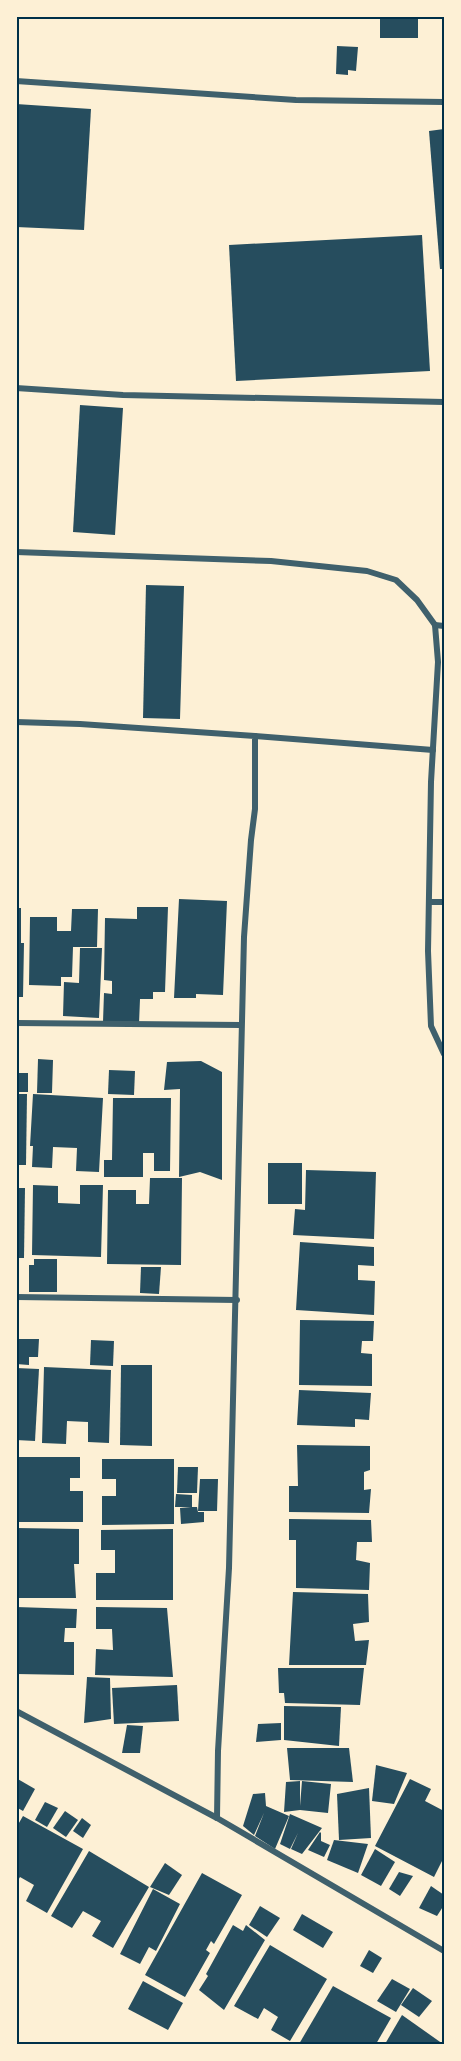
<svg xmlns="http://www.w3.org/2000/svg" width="461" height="2061" viewBox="0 0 461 2061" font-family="'Alegreya Sans',sans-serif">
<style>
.building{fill:#264d5e}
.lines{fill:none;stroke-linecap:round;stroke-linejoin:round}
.minor{stroke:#3f606c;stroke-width:6}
.neatline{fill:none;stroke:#003049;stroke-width:2}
</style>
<rect width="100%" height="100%" fill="#fdf0d5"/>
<g class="building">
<rect x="380" y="16" width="38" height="22"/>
<polygon points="337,46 358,47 356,71 348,70 348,75 336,74"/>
<polygon points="16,104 91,109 84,230 16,227"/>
<polygon points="444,129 444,269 440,269 429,131"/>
<polygon points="422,235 430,371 236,381 229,245"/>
<polygon points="80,405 123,408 115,535 73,532"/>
<polygon points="146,585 184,586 180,719 143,718"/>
<polygon points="179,899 227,901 223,995 196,994 196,998 174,998"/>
<polygon points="137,907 168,907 165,992 153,992 153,999 140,999 139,1024 103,1022 104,993 112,994 112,981 104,980 105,918 137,919"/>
<polygon points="16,908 21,908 21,943 24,943 23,997 16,997"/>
<polygon points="72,909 98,909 97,947 73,947 72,977 61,977 61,986 29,985 30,917 57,917 57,931 71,931"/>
<polygon points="80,948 102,948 99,1018 63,1016 64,982 79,983"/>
<polygon points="38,1059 53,1060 52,1093 37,1093"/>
<polygon points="201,1061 222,1072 222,1180 200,1172 179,1177 180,1089 164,1090 167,1062"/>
<polygon points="109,1070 135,1071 134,1095 108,1094"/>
<rect x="16" y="1073" width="12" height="19"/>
<polygon points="16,1094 27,1094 26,1165 16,1165"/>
<polygon points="33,1094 103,1098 99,1172 76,1171 77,1148 53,1147 52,1168 32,1167 33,1146 30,1146"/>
<polygon points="113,1098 171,1098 170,1171 154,1171 154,1153 143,1153 143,1177 104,1177 104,1160 112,1160"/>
<rect x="268" y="1163" width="34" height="41"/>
<polygon points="306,1170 376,1172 374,1239 293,1235 295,1209 305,1210"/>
<polygon points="150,1178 182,1178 181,1265 107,1264 108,1190 136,1190 136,1204 149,1204"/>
<polygon points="33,1185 58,1186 58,1203 80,1204 80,1185 103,1185 101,1257 32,1255"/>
<polygon points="16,1188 25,1188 24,1258 16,1258"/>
<polygon points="300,1242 374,1247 374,1266 358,1265 358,1280 375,1281 374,1315 296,1310"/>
<polygon points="34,1259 57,1259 57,1292 29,1292 29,1265 34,1265"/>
<polygon points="141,1267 161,1267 159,1294 140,1293"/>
<polygon points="300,1320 374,1321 373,1341 362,1341 361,1353 372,1354 372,1386 299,1385"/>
<polygon points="16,1339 39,1339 38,1357 29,1357 29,1365 16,1364"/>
<polygon points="91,1340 114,1341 113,1366 90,1365"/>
<polygon points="121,1365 152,1365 152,1446 120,1445"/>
<polygon points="44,1367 111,1370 109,1443 88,1442 88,1422 67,1421 66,1444 42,1443"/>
<polygon points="16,1368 39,1369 35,1441 16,1440"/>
<polygon points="299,1390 371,1393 369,1420 355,1419 355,1427 297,1425"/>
<polygon points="297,1445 370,1446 370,1470 364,1472 364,1490 371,1489 369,1513 289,1512 289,1486 298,1486"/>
<polygon points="16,1457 80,1457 80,1478 70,1478 70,1491 83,1491 83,1522 16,1522"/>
<polygon points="102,1459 174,1459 174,1524 102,1525 102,1496 116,1496 116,1479 102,1479"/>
<polygon points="178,1467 198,1467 197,1493 177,1493"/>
<polygon points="200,1479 218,1479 217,1511 198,1511"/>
<polygon points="176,1494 192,1495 192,1507 175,1507"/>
<polygon points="191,1507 197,1507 198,1512 204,1512 204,1522 181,1524 180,1508"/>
<polygon points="289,1519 371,1520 372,1542 357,1542 356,1560 370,1563 369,1590 296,1588 296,1540 289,1540"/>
<polygon points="16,1528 79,1529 79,1564 74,1564 76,1598 16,1598"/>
<polygon points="173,1529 173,1600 96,1600 96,1573 115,1573 115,1550 101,1550 101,1530"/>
<polygon points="293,1592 368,1594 369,1622 353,1624 355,1641 369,1640 366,1665 289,1665"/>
<polygon points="16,1607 77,1609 76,1628 65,1628 64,1642 74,1642 74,1675 16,1674"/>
<polygon points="96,1607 167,1608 173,1677 95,1675 96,1649 113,1650 112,1629 96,1629"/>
<polygon points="278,1668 364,1668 360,1705 285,1703 284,1693 279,1693"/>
<polygon points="87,1677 110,1678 111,1719 84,1723"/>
<polygon points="177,1685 179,1721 114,1724 112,1688"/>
<polygon points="284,1706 341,1707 339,1746 284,1740"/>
<polygon points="281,1723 281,1740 256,1742 258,1724"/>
<polygon points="127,1725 143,1726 140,1753 122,1753"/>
<polygon points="287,1748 349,1748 353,1782 290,1780"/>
<polygon points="376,1765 407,1773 394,1804 372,1801"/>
<polygon points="16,1778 35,1789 23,1811 16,1807"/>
<polygon points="410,1779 431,1789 425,1801 444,1811 444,1857 434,1877 375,1846"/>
<polygon points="300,1781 300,1806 302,1781 331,1784 328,1813 300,1810 284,1812 286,1782"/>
<polygon points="369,1788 371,1838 339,1840 337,1794"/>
<polygon points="265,1793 266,1806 289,1816 275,1849 255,1836 264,1813 254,1835 243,1826 253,1794"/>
<polygon points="45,1802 58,1808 47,1827 35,1820"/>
<polygon points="65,1811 78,1820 66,1837 53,1828"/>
<polygon points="290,1814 322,1828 302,1854 291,1849 298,1833 290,1849 280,1844"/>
<polygon points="23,1816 83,1849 47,1913 26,1901 34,1885 20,1877 16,1884 16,1828"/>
<polygon points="82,1818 91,1825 83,1838 73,1831"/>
<polygon points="320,1832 321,1833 321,1841 330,1845 324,1857 308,1850"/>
<polygon points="334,1840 368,1844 358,1873 327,1860"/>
<polygon points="375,1849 395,1862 381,1886 361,1875"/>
<polygon points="89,1851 149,1887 113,1948 92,1936 101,1921 83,1911 72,1928 51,1916"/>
<polygon points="165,1863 182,1875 169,1895 150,1887"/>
<polygon points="399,1872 413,1876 400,1896 389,1889"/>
<polygon points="202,1873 242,1895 214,1944 211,1941 206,1950 210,1953 185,1997 145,1975"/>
<polygon points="431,1886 444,1895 444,1905 437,1916 419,1908"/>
<polygon points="153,1889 180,1904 156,1951 149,1947 140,1964 120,1954"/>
<polygon points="260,1906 280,1918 267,1937 249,1925"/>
<polygon points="302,1914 333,1932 323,1948 293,1930"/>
<polygon points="233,1925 243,1931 246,1925 265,1940 224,2010 199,1990 208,1976 206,1974"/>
<polygon points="270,1945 327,1979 290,2041 271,2030 278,2017 264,2008 258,2019 234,2006"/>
<polygon points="369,1950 382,1958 373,1973 360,1966"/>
<polygon points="392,1979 410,1989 396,2012 377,2001"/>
<polygon points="143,1981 183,2003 168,2030 128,2009"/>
<polygon points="333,1986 391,2018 376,2044 299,2044"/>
<polygon points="413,1988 432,2001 419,2017 401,2005"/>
<polygon points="402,2015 443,2044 385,2044"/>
</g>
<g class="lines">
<g class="minor">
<polyline points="16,81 296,100 444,102"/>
<polyline points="16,388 123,395 444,402"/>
<polyline points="16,552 271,561 367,571 396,580 417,600 435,625 438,662 431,782 428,951 431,1026 444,1054"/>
<polyline points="435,625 444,626"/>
<polyline points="16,722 80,724 255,736 255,809 251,840 244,937 229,1568 218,1751 217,1818"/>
<polyline points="255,736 433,750"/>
<polyline points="430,902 444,902"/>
<polyline points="16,1023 241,1025"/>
<polyline points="16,1297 237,1300"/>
<polyline points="16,1711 217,1818 444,1951"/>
</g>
</g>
<rect width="461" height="2061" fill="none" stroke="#fdf0d5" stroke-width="36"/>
<rect x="18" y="18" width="425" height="2025" class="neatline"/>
</svg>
